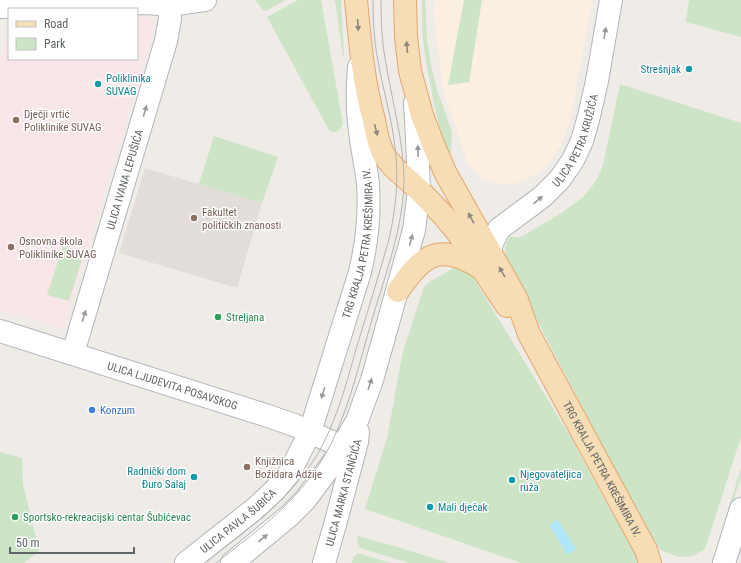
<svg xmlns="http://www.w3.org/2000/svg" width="741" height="563" viewBox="0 0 741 563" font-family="'Roboto Condensed',sans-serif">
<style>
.commercial{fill:#fbefe1}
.education{fill:#e2ddd9}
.medical{fill:#f9e6e9}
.green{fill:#cde4c7}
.water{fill:#b0e7f6}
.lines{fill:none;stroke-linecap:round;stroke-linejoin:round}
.minor-casing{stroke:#b2b6b8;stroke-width:24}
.major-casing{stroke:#e3a76d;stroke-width:24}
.minor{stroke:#fff;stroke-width:22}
.major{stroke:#f7ddb5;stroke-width:22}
.tram{stroke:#b3b4b4;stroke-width:1}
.oneway{fill:#8d887e}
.oneway2{fill:#979a9c}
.culture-dot{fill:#0f9aa8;stroke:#fff;stroke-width:1.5}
.education-dot{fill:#8d6e63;stroke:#fff;stroke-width:1.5}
.leisure-dot{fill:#2e9e5b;stroke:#fff;stroke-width:1.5}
.shop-dot{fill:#3f7fe0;stroke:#fff;stroke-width:1.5}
.labels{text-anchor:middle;stroke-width:3;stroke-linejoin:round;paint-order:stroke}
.culture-label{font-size:11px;fill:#0d838f;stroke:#fff;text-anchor:start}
.education-label{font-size:11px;fill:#785e54;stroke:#fff;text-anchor:start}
.street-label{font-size:11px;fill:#5f6466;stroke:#fff}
.leisure-label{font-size:11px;fill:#27864d;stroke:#fff;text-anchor:start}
.shop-label{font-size:11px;fill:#366cbe;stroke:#fff;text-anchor:start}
</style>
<rect width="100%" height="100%" fill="#efece8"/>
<polygon class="commercial" points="435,0 592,0 570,121 560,146 551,160 545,167 528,179 513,184 497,184 482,179 467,161 443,91 434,16"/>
<polygon class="education" points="145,168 262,203 237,288 119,253"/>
<polygon class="medical" points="137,15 143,15 148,17 152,21 154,29 63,329 0,310 0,61 9,31 9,59 137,59"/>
<g class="green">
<polygon points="255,0 286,0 266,11 262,9"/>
<polygon points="298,0 321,0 343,124 341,128 337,132 332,132 329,130 267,17"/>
<polygon points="335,0 341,0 344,57 343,57"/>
<path d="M422 0H425L427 39 431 65 436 87 452 132 451 152 447 154C436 118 428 78 423 40 422 27 422 13 422 0Z"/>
<polygon points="464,0 482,0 469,82 448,85"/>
<polygon points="689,0 741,0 741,37 686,22"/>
<path d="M620 84 741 123V437L705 549 693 556 679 557 660 550 621 481 508 265C504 254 503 247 510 237H521L563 212 583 197 593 185 600 173 603 165Z"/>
<polygon points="214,136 278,157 262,203 199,184"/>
<polygon points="63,246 84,253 69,301 47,295"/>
<polygon points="459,265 464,265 476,282 570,436 610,510 637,550 639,563 521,563 365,509 387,438 403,351 424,287 429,282"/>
<polygon points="0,452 22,458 23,484 39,551 24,563 0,563"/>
<polygon points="741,468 741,477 720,542 718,543"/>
<polygon points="358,536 401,548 449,563 409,563 360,548 357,542"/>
<polygon points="358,553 390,563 352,563 353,557"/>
</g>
<polygon class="water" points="558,520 576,549 567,555 549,525"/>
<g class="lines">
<defs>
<g id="minor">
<polyline points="0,7 149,3 169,5 205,0"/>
<path id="s1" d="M490 252 492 243 499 229 542 197 560 179 573 160 582 141 589 116 597 81 611 0"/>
<path id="s2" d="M0 331 265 415 294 425 343 447"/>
<path id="s3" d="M73 353 166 41 170 19 169 5"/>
<path id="s4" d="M186 563 257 507 275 490 290 472 310 432 360 272C367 243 370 214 368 184 366 166 362 149 360 132 357 111 357 89 359 67"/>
<polyline points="232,563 289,516 305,500 332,464 357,421 372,380 414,230 419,190 417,138 415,103"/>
<path id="s5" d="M324 563 336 521 357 442 358 432"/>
<polyline points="724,563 741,509"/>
</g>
<g id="major">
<path d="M356 0C360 41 363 81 374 120 376 131 378 143 383 153 391 168 407 178 419 190 429 200 439 210 448 221 471 247 487 278 507 306"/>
<path id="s6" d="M405 0 406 37 410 71 422 115 433 144 446 174 506 280 517 300 529 334 646 550 650 563"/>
<path d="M398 291C423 254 440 242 481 268"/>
</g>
</defs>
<use href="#minor" class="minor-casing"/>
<use href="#major" class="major-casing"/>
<use href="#minor" class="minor"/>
<use href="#major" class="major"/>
<g class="tram">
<path d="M205 563C240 535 276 510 304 474 333 437 344 391 357 346 368 310 379 275 389 239 396 209 399 178 395 148 392 118 383 90 378 61 374 41 373 20 373 0"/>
<path d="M216 563C254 533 289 509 316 469 345 428 357 371 371 323 385 275 404 227 404 177 403 140 393 105 387 69 382 46 381 23 381 0"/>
</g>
</g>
<defs><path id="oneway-solid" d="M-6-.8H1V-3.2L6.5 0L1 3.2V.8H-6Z"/></defs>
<g class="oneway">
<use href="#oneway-solid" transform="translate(358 25) rotate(86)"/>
<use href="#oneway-solid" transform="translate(407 47) rotate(-95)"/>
<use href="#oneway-solid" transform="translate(376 130) rotate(76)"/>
<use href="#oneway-solid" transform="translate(471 218) rotate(-119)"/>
<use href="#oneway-solid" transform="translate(502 272) rotate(-120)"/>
</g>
<g class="oneway2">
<use href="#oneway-solid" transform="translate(605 33) rotate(-80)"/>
<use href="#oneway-solid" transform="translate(145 111) rotate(-74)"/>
<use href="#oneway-solid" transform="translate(418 151) rotate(-92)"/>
<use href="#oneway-solid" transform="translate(538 200) rotate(-40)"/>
<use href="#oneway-solid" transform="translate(411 240) rotate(-75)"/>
<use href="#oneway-solid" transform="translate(84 316) rotate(-73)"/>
<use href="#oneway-solid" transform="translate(370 384) rotate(-71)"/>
<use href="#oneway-solid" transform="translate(323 393) rotate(107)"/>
<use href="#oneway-solid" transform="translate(263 538) rotate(-39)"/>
</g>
<g class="culture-dot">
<circle cx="689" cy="69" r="4"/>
<circle cx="98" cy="84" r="4"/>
<circle cx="194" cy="477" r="4"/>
<circle cx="512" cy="480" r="4"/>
<circle cx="430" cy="507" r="4"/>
</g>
<g class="education-dot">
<circle cx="16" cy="120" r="4"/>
<circle cx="194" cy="218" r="4"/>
<circle cx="11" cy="247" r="4"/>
<circle cx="247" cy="467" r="4"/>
</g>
<g class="leisure-dot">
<circle cx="218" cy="317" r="4"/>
<circle cx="15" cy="517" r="4"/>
</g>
<circle class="shop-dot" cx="92" cy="410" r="4"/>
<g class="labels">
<g class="culture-label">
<text x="681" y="73" text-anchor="end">Strešnjak</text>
<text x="106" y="82">Poliklinika<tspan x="106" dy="13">SUVAG</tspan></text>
<text x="186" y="475" text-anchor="end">Radnički dom<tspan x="186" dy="13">Đuro Salaj</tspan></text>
<text x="520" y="478">Njegovateljica<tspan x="520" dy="13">ruža</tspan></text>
<text x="438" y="511">Mali dječak</text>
</g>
<g class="education-label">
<text x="24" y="118">Dječji vrtić<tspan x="24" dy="13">Poliklinike SUVAG</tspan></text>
<text x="202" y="216">Fakultet<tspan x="202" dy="13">političkih znanosti</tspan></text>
<text x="19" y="245">Osnovna škola<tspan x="19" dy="13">Poliklinike SUVAG</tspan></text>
<text x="255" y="465">Knjižnica<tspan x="255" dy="13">Božidara Adžije</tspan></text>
</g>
<g class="street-label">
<text dy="4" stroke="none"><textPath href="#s1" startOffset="146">ULICA PETRA KRUŽIĆA</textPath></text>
<text dy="4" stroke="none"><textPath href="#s3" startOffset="181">ULICA IVANA LEPUŠIĆA</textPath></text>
<text dy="4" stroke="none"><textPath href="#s4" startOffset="379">TRG KRALJA PETRA KREŠIMIRA IV.</textPath></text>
<text dy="4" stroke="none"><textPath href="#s2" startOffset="181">ULICA LJUDEVITA POSAVSKOG</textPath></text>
<text dy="4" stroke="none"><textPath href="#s6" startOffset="515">TRG KRALJA PETRA KREŠIMIRA IV.</textPath></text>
<text dy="4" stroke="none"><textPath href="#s5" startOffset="73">ULICA MARKA STANČIĆA</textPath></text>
<text dy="4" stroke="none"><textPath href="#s4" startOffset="67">ULICA PAVLA ŠUBIĆA</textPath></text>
</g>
<g class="leisure-label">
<text x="226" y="321">Streljana</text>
<text x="23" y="521">Sportsko-rekreacijski centar Šubićevac</text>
</g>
<g class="shop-label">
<text x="100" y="414">Konzum</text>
</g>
</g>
<rect x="8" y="8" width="130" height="52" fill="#ffffff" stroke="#bfc1c2"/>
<rect x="16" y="21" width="20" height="6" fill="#f7ddb5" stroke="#bfc1c2"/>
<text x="44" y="28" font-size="12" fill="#5f6466">Road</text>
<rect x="16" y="38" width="20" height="12" fill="#cde4c7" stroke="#bfc1c2"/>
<text x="44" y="48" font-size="12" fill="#5f6466">Park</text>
<path d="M10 547v6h124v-6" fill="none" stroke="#5f6466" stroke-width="2"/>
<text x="16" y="547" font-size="12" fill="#5f6466" stroke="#ffffff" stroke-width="3" paint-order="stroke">50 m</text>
</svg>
